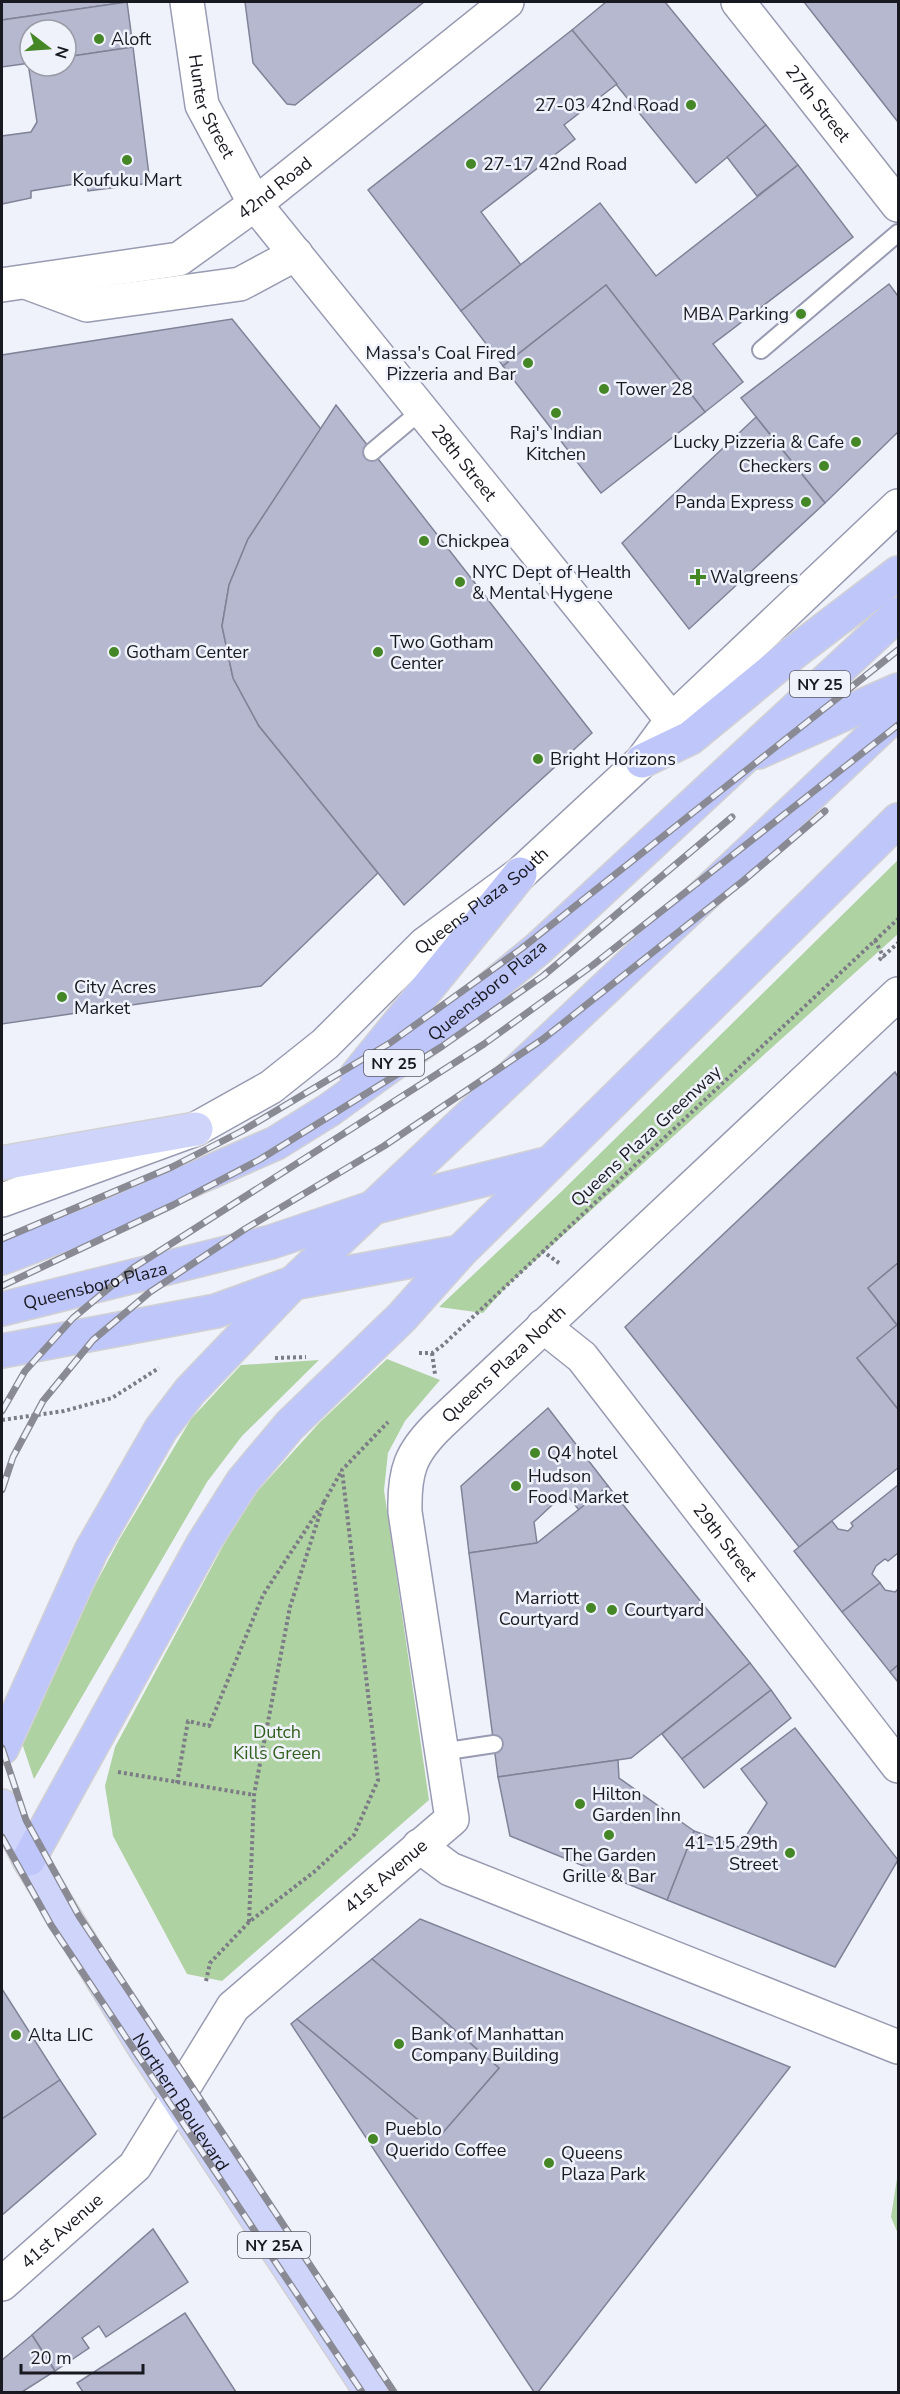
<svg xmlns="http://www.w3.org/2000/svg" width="900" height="2394" viewBox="0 0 900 2394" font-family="'Nunito Sans',sans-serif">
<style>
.green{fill:#afd2a2}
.building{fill:#b5b8ce;stroke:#808398;stroke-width:1.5}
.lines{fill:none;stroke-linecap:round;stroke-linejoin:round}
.service-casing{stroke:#989bb1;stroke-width:20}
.minor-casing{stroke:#989bb1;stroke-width:36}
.tertiary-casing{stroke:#989bb1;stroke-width:36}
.secondary-casing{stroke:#989bb1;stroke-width:36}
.primary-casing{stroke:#d1d1d3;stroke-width:36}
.trunk-casing{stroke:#d1d1d3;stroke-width:36}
.path{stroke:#7b7c85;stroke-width:4;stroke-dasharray:3 3;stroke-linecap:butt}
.service{stroke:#fff;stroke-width:16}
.minor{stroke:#fff;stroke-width:33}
.tertiary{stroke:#fff;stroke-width:33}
.secondary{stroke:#fff;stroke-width:33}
.primary{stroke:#cfd4fb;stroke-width:33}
.trunk{stroke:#bfc6fa;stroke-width:33}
.rail-casing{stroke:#898a93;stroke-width:7}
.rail{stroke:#f0f2fb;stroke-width:4.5;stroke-dasharray:14;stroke-linecap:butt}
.poi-dot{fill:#458627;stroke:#f0f2fb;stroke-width:2}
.labels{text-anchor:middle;stroke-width:5;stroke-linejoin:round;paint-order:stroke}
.shield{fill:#f0f2fb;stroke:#595a62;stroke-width:1.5}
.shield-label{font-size:16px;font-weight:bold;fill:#181921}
.poi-label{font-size:18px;fill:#181921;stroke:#f0f2fb;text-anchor:start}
.street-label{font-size:18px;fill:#181921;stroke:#f0f2fb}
.park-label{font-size:18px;fill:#33601f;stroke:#f0f2fb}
</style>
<rect width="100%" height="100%" fill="#f0f2fb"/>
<g class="green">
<polygon points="898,860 898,934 507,1286 483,1313 439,1307 562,1191"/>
<polygon points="387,1359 440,1380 405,1421 388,1453 384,1490 429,1800 222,1981 187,1974 113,1836 105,1786 115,1747 245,1505 320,1422"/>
<polygon points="319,1360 242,1436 207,1482 34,1779 18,1731 119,1540 191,1419 241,1365"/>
<polygon points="898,2172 898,2234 891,2217"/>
</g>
<g class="building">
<polygon points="2,2 127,2 2,20"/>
<polygon points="127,2 133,47 66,57 66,30 30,30 30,63 2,67 2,20"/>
<polygon points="245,2 424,2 295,105 287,104 253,63"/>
<polygon points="606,2 665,2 766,125 696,183 572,30"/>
<polygon points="804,2 898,2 898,122"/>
<polygon points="572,30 617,84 564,125 575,139 481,212 521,265 461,311 368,190"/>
<polygon points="133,47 150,183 88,191 87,182 31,191 31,198 2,204 2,136 31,132 37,122 28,63 30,66 66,66 66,57"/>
<polygon points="766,125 798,165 757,196 727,157"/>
<polygon points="798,165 853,237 713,344 743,382 705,412 606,285 503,366 461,311 600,203 656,276"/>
<polygon points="889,284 898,296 898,432 825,503 741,398"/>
<polygon points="606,285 705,412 601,493 503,366"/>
<polygon points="232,319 321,429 248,539 229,585 222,626 233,678 259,726 378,873 261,986 2,1024 2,355"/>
<polygon points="336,405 592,733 404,905 259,726 233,678 222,626 229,585 248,539"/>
<polygon points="756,417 825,503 689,629 622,543"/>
<polygon points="895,1072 898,1077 898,1263 868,1288 897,1325 857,1358 898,1409 898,1468 799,1547 625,1327"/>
<polygon points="898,1263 898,1409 857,1358 897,1325 868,1288"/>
<polygon points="548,1408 608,1486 579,1510 565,1493 534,1522 537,1543 469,1553 461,1486"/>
<polygon points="898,1485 898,1553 888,1561 885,1559 876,1566 872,1574 880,1583 842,1612 794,1551 832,1521 838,1529 848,1531 853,1526 851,1523"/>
<polygon points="608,1486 750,1663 631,1758 498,1777 469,1553 537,1543"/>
<polygon points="880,1583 885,1590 895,1592 898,1589 898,1665 890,1672 842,1612"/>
<polygon points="750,1663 771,1690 682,1759 662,1734"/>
<polygon points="898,1665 898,1682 890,1672"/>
<polygon points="771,1690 791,1718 704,1788 682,1759"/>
<polygon points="795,1728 898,1860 835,1967 667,1900 694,1831 739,1847 767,1803 741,1769"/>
<polygon points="618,1760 619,1778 694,1831 667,1900 510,1836 498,1777"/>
<polygon points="420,1919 790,2067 538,2392 534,2392 291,2024 297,2019 439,2137 499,2068 372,1959"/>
<polygon points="372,1959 499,2068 439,2137 297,2019"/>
<polygon points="2,1989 60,2080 2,2119"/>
<polygon points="60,2080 96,2134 2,2215 2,2119"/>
<polygon points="153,2229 188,2282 106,2337 99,2326 82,2338 89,2348 55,2371 32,2335"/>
<polygon points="185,2313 236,2392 83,2392 77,2383"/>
<polygon points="32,2335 55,2371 22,2392 2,2392 2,2360"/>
</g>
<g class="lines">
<defs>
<g id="service">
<polyline points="761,350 898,233"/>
<polyline points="372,452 422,410"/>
<polyline points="441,1752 494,1744"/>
</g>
<g id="minor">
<path id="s1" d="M187 2 202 105 255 204 672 720"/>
<path id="s2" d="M738 2 898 205"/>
<polyline points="28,283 87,305 240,284 296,254"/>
<path id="s3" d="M2 285 179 259 255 204 507 2"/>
<path id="s4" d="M543 1326 582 1357 898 1766"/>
<polyline points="419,1846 450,1869 898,2047"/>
<path id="s5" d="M2 2284 135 2166 177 2098"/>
</g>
<g id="tertiary">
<path id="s6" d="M177 2098 233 2007 452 1819 405 1512C404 1471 410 1453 440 1424L898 994"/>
</g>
<g id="secondary">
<path id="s7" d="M2 1200 196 1129 271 1087 325 1044 425 944 520 874 642 761 672 720 898 506"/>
</g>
<g id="primary">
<polyline points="2,1163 196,1129"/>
<path id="s8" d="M2 1806 29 1859 143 2045 371 2392"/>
</g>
<g id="trunk">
<polyline points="758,752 898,690"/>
<polyline points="642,761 690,738 792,654 898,573"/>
<polyline points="357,1075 520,874"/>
<path id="s9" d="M2 1258 96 1222 276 1143 329 1110 433 1035 539 948 898 614"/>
<path id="s10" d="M2 1309 271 1242 375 1207 550 1163"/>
<polyline points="2,1351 216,1311 293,1283 460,1252"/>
<polyline points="2,1748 91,1551 161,1429 190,1391 293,1283 898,712"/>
<polyline points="29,1859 203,1544 243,1481 290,1425 402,1317 460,1252 898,820"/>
</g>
</defs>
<use href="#service" class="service-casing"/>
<use href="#minor" class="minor-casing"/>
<use href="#tertiary" class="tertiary-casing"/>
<use href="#secondary" class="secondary-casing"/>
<use href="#primary" class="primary-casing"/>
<use href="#trunk" class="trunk-casing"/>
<g class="path">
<polyline points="875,940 884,958"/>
<polyline points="879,960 898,943"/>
<polyline points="542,1251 559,1263"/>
<polyline points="419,1353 432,1353 443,1345 898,919"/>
<polyline points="432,1353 435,1374"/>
<polyline points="275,1358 306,1357"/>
<polyline points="2,1420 64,1411 112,1398 159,1368"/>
<polyline points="324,1502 341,1472"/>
<polyline points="118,1772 254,1795"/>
<polyline points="177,1783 188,1721 209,1726 263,1595 320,1508"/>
<polyline points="249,1922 254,1795 290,1607 324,1501"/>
<polyline points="206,1981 210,1963 249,1922 314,1872 354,1835 378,1780 342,1470 388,1422"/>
</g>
<use href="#service" class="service"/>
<use href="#minor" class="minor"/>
<use href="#tertiary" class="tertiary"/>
<use href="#secondary" class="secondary"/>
<use href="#primary" class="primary"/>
<use href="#trunk" class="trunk"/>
<defs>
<g id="rail">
<polyline points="2,1239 172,1167 242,1131 390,1043 521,949 898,650"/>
<polyline points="2,1286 173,1205 259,1160 441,1047 543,976 732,817"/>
<polyline points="2,1411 25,1371 73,1318 133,1268 484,1044 593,965 898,725"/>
<polyline points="2,1490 13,1457 43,1401 93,1340 150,1292 245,1229 384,1146 543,1039 743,881 825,811"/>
<polyline points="2,1748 26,1820 79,1916 394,2392"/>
<polyline points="2,1837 51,1925 362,2392"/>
</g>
</defs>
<use href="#rail" class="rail-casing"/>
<use href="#rail" class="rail"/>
</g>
<g class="poi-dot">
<circle cx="99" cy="39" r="6"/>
<circle cx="691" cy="105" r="6"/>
<circle cx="127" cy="160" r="6"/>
<circle cx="471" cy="164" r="6"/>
<circle cx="801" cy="314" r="6"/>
<circle cx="528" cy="363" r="6"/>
<circle cx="604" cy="389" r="6"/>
<circle cx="556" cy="413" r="6"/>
<circle cx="856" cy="442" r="6"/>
<circle cx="824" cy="466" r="6"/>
<circle cx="806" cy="502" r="6"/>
<circle cx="424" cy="541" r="6"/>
<path d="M695 568h6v6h6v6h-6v6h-6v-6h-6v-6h6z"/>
<circle cx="460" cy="582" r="6"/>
<circle cx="114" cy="652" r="6"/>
<circle cx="378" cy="652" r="6"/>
<circle cx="538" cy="759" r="6"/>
<circle cx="62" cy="997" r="6"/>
<circle cx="535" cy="1453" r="6"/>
<circle cx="516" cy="1486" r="6"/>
<circle cx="591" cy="1608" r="6"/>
<circle cx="612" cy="1610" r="6"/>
<circle cx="580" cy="1804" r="6"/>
<circle cx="609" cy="1835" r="6"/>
<circle cx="790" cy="1853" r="6"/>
<circle cx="16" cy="2035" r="6"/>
<circle cx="399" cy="2044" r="6"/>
<circle cx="373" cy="2139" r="6"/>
<circle cx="549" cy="2163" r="6"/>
</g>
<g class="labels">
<g class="shield">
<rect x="790" y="671" width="60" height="26" rx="4.5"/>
<rect x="364" y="1050" width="60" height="26" rx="4.5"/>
<rect x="238" y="2232" width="72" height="26" rx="4.5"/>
</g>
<g class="shield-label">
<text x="820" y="690">NY 25</text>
<text x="394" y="1069">NY 25</text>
<text x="274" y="2251">NY 25A</text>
</g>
<g class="poi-label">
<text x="111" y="45">Aloft</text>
<text x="679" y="111" text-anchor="end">27-03 42nd Road</text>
<text x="483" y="170">27-17 42nd Road</text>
<text x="127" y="186" text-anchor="middle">Koufuku Mart</text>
<text x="789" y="320" text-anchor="end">MBA Parking</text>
<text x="516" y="359" text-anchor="end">Massa's Coal Fired<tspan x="516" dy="21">Pizzeria and Bar</tspan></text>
<text x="616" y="395">Tower 28</text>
<text x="556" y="439" text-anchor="middle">Raj's Indian<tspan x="556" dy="21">Kitchen</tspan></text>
<text x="844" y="448" text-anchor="end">Lucky Pizzeria &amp; Cafe</text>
<text x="812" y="472" text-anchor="end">Checkers</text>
<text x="794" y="508" text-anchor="end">Panda Express</text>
<text x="436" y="547">Chickpea</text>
<text x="472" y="578">NYC Dept of Health<tspan x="472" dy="21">&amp; Mental Hygene</tspan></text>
<text x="710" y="583">Walgreens</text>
<text x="390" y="648">Two Gotham<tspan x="390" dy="21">Center</tspan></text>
<text x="126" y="658">Gotham Center</text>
<text x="550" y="765">Bright Horizons</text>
<text x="74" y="993">City Acres<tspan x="74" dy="21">Market</tspan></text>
<text x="547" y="1459">Q4 hotel</text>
<text x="528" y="1482">Hudson<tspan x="528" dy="21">Food Market</tspan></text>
<text x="579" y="1604" text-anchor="end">Marriott<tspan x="579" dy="21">Courtyard</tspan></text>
<text x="624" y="1616">Courtyard</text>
<text x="592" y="1800">Hilton<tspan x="592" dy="21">Garden Inn</tspan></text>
<text x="778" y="1849" text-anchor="end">41-15 29th<tspan x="778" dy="21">Street</tspan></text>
<text x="609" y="1861" text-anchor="middle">The Garden<tspan x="609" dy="21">Grille &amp; Bar</tspan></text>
<text x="411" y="2040">Bank of Manhattan<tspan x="411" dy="21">Company Building</tspan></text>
<text x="28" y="2041">Alta LIC</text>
<text x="385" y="2135">Pueblo<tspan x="385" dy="21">Querido Coffee</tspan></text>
<text x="561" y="2159">Queens<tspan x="561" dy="21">Plaza Park</tspan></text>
</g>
<g class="street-label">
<text dy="6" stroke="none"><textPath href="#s2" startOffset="129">27th Street</textPath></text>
<text dy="6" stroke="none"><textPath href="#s1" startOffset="108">Hunter Street</textPath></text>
<text dy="6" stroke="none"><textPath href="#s3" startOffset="298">42nd Road</textPath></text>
<text dy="6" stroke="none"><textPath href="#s1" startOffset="549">28th Street</textPath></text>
<text dy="6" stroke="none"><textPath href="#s7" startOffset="574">Queens Plaza South</textPath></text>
<text dy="6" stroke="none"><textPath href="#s9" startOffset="558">Queensboro Plaza</textPath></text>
<text transform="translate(646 1136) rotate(-43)" y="6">Queens Plaza Greenway</text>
<text dy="6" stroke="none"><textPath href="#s10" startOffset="96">Queensboro Plaza</textPath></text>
<text dy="6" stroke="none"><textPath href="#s6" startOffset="892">Queens Plaza North</textPath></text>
<text dy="6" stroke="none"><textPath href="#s4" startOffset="284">29th Street</textPath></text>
<text dy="6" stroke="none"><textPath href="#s6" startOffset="308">41st Avenue</textPath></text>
<text dy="6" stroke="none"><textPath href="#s8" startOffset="346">Northern Boulevard</textPath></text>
<text dy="6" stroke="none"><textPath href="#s5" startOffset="80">41st Avenue</textPath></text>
</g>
<g class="park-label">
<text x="277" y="1738">Dutch<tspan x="277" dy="21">Kills Green</tspan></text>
</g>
</g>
<rect width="900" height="2394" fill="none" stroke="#181921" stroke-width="6"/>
<g transform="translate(48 48) rotate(107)"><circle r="28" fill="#f0f2fb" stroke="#9a9ba4" stroke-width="1.5"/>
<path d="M0-4.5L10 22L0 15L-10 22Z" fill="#458627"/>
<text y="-9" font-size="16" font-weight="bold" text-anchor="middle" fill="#181921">N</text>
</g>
<path d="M21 2364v9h122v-9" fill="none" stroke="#181921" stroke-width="3"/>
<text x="30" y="2364" font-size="18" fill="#181921" stroke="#f0f2fb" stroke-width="4.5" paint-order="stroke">20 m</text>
</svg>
